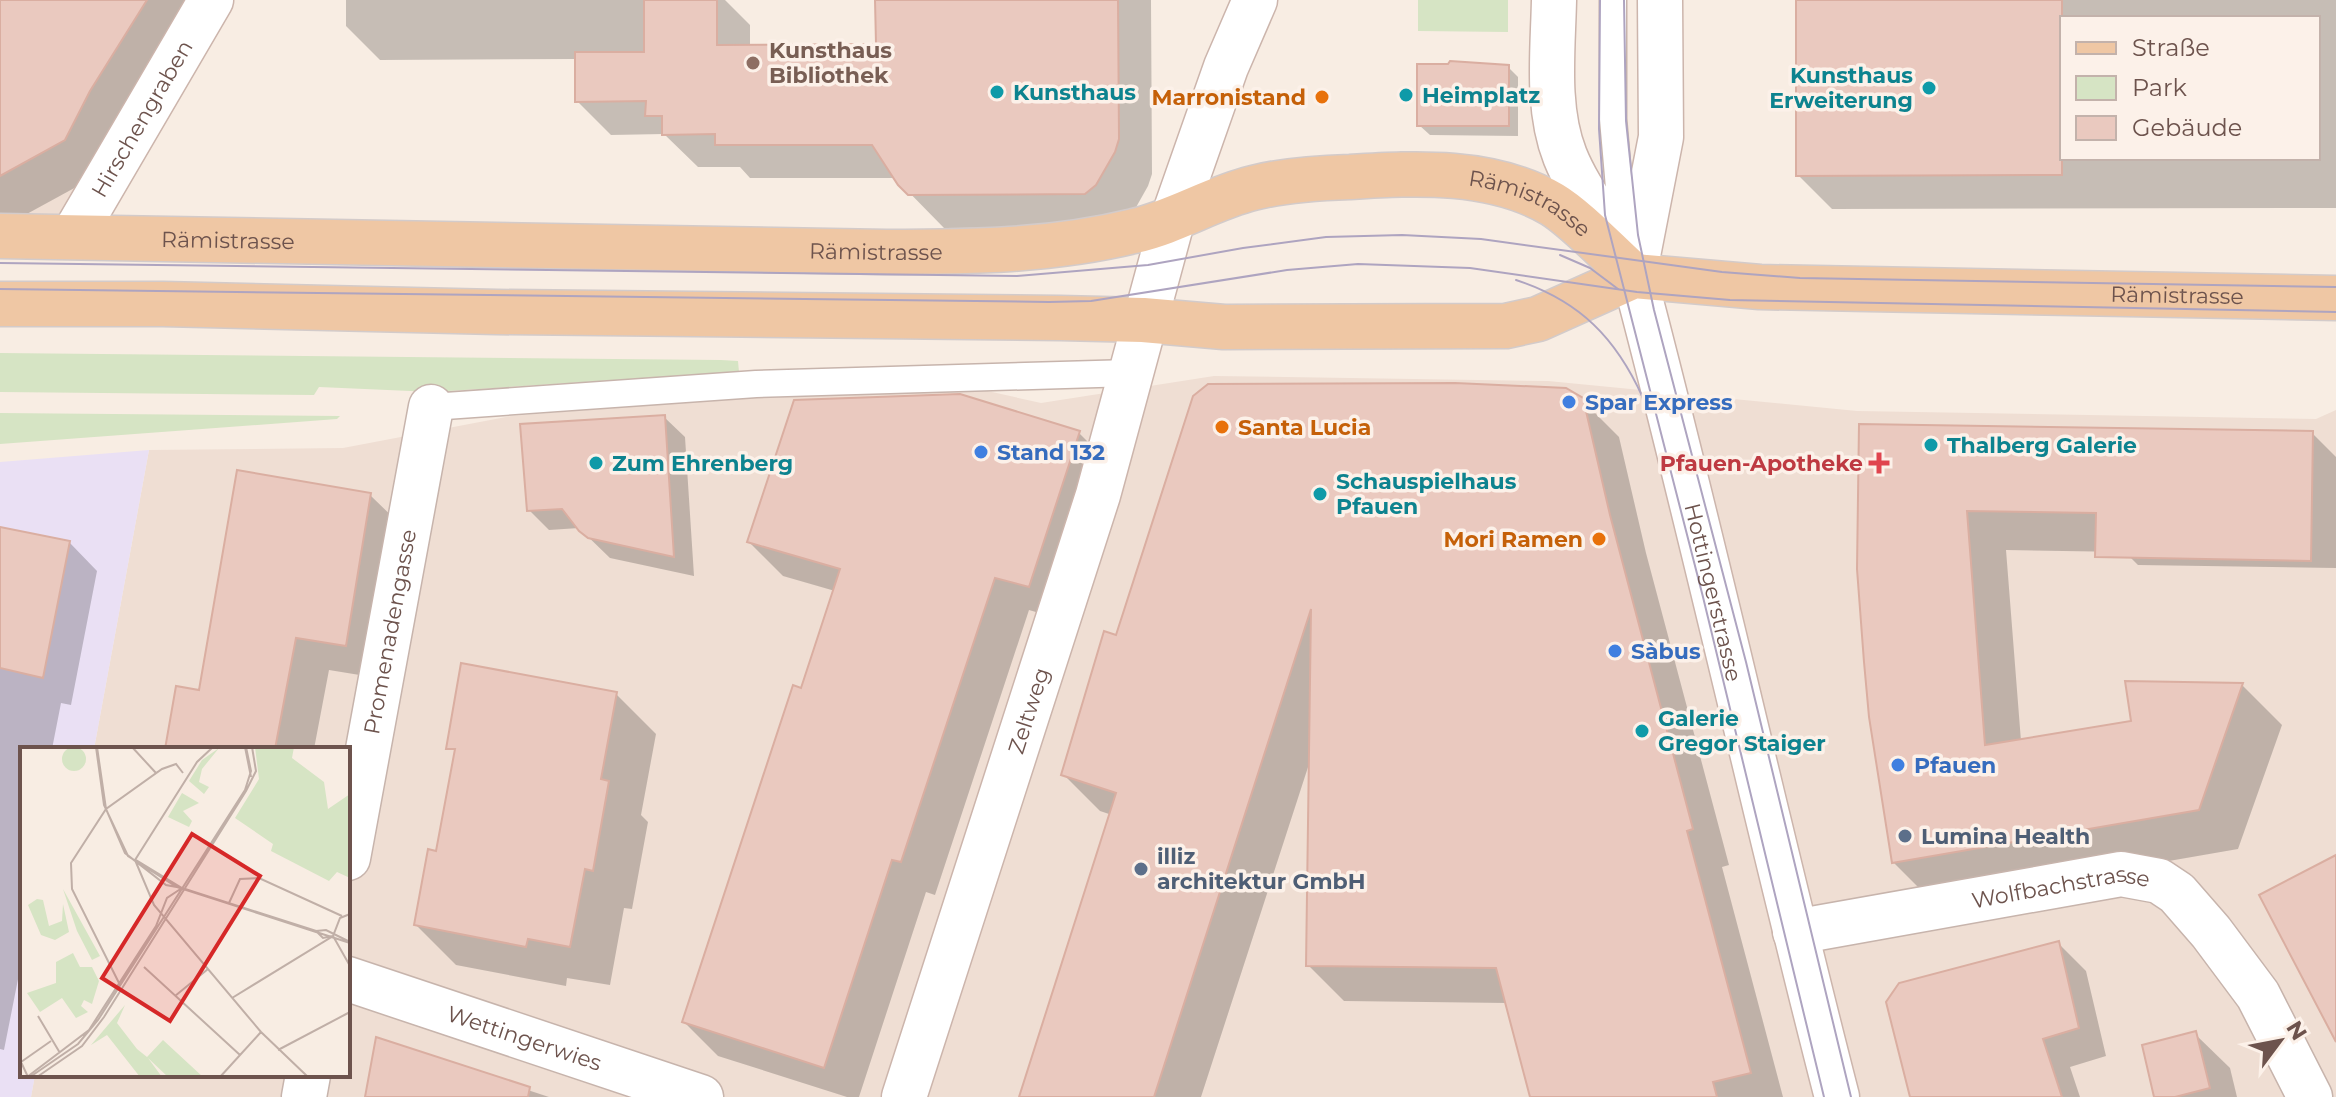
<svg xmlns="http://www.w3.org/2000/svg" width="2336" height="1097" viewBox="0 0 2336 1097" font-family="Montserrat,sans-serif">
<style>
.residential{fill:#efded3}
.education{fill:#eae0f4}
.green{fill:#d6e4c4}
.shadow{fill:#0003;fill-rule:evenodd}
.building{fill:#eac9bf;stroke:#daaea1;stroke-width:2}
.lines{fill:none;stroke-linecap:round;stroke-linejoin:round}
.lane-casing{stroke:#c7b4ac;stroke-width:29}
.street-casing{stroke:#c7b4ac;stroke-width:47}
.secondary-casing{stroke:#ccb5ac;stroke-width:47}
.primary-casing{stroke:#d3cbca;stroke-width:47}
.lane{stroke:#fff;stroke-width:26}
.street{stroke:#fff;stroke-width:44}
.secondary{stroke:#fff;stroke-width:44}
.primary{stroke:#efc7a4;stroke-width:44}
.tram{stroke:#aea4c0;stroke-width:2}
.education-dot{fill:#8d6e63;stroke:#fcf1e9;stroke-width:3}
.culture-dot{fill:#0f9aa8;stroke:#fcf1e9;stroke-width:3}
.food-dot{fill:#e8710a;stroke:#fcf1e9;stroke-width:3}
.shop-dot{fill:#3f7fe0;stroke:#fcf1e9;stroke-width:3}
.health-dot{fill:#e0444e;stroke:#fcf1e9;stroke-width:3}
.service-dot{fill:#5c6f8a;stroke:#fcf1e9;stroke-width:3}
.labels{text-anchor:middle;stroke-width:7;stroke-linejoin:round;paint-order:stroke}
.education-label{font-size:22px;font-weight:bold;fill:#785e54;stroke:#fcf1e9;text-anchor:start}
.culture-label{font-size:22px;font-weight:bold;fill:#0d838f;stroke:#fcf1e9;text-anchor:start}
.food-label{font-size:22px;font-weight:bold;fill:#c56008;stroke:#fcf1e9;text-anchor:end}
.street-label{font-size:22px;fill:#6d534d;stroke:#fcf1e9}
.shop-label{font-size:22px;font-weight:bold;fill:#366cbe;stroke:#fcf1e9;text-anchor:start}
.health-label{font-size:22px;font-weight:bold;fill:#be3a42;stroke:#fcf1e9;text-anchor:end}
.service-label{font-size:22px;font-weight:bold;fill:#4e5e75;stroke:#fcf1e9;text-anchor:start}
.inset-road{fill:none;stroke:#c0afa7;stroke-width:2}
.view{fill:#d62828;fill-opacity:0.15;stroke:#d62828;stroke-width:4}
.inset-edge{fill:none;stroke:#6d534d;stroke-width:4}
</style>
<rect width="100%" height="100%" fill="#f8ede3"/>
<g class="residential">
<polygon points="0,0 211,0 73,236 0,236"/>
<polygon points="1214,376 1548,381 1857,411 2316,419 2336,410 2336,1097 31,1097 35,1075 348,1075 348,749 94,749 149,450 343,448 511,416 947,382 1041,403"/>
</g>
<polygon class="education" points="149,450 94,749 22,749 22,1075 35,1075 31,1097 0,1097 0,462"/>
<g class="green">
<polygon points="1418,0 1508,0 1508,32 1418,31"/>
<polygon points="0,353 721,360 738,361 739,372 433,392 319,387 314,395 0,392"/>
<polygon points="0,413 340,416 337,419 0,444"/>
</g>
<g class="shadow">
<polygon points="0,0 197,0 100,174 14,221 0,222"/>
<polygon points="346,0 725,0 750,25 750,47 878,46 877,0 1151,0 1152,174 1148,186 1130,218 1119,227 944,228 895,178 750,178 740,167 698,167 664,134 611,135 577,101 577,59 380,60 346,26"/>
<path d="M1798 0H2336V208L1832 209 1798 175ZM2062 18H2318V158H2062Z"/>
<polygon points="1508,67 1518,77 1518,136 1430,135 1419,125"/>
<polygon points="1582,400 1619,437 1646,553 1729,865 1722,867 1783,1097 1532,1097 1507,1003 1344,1001 1308,965 1310,761 1201,1097 1022,1097 1112,815 1100,811 1063,774 1117,637"/>
<polygon points="664,417 685,437 694,576 610,558 579,528 549,530 529,510"/>
<polygon points="1861,426 2312,433 2336,457 2336,568 2138,565 2125,552 2006,550 2021,741 2134,723 2242,685 2282,725 2238,849 1933,902 1893,862"/>
<polygon points="1079,433 1113,467 1063,620 1029,610 935,895 926,892 859,1097 847,1097 718,1056 684,1022 835,591 783,576 749,542"/>
<polygon points="370,495 404,528 378,678 329,670 314,749 167,749 200,693"/>
<polygon points="0,529 69,542 97,571 71,705 61,703 52,749 22,749 22,959 4,1050 0,1049"/>
<polygon points="616,694 656,734 641,815 648,822 632,909 624,908 610,985 567,978 566,986 456,965 416,925 438,853"/>
<polygon points="2058,943 2086,971 2106,1056 2070,1067 2080,1097 1913,1097"/>
<polygon points="2195,1034 2230,1068 2237,1097 2157,1097"/>
<polygon points="377,1040 549,1097 367,1097"/>
</g>
<g class="building">
<polygon points="0,0 147,0 90,91 65,140 0,176"/>
<polygon points="644,0 717,0 717,45 876,44 875,0 1118,0 1119,139 1115,152 1096,185 1085,194 908,195 898,185 872,145 715,145 715,134 662,135 662,116 645,116 646,101 575,102 575,52 644,52"/>
<polygon points="1796,0 2062,0 2062,175 1796,176"/>
<polygon points="1450,61 1509,65 1509,126 1417,126 1417,64 1448,64"/>
<polygon points="1455,383 1566,388 1583,398 1610,515 1693,829 1687,831 1751,1073 1713,1082 1717,1097 1530,1097 1496,968 1306,966 1311,609 1154,1097 1019,1097 1116,793 1061,775 1104,631 1116,635 1193,396 1208,384"/>
<polygon points="960,394 1080,431 1029,587 995,578 901,862 892,860 824,1068 682,1022 793,685 801,688 840,569 747,542 794,400"/>
<polygon points="665,415 674,557 588,538 579,531 562,509 527,511 520,424"/>
<polygon points="1859,424 2313,431 2311,561 2095,557 2096,513 1967,511 1985,745 2131,721 2125,681 2243,683 2199,810 1892,863 1869,717 1864,662 1857,569"/>
<polygon points="237,470 371,493 346,646 296,638 275,749 165,749 176,686 199,690"/>
<polygon points="0,527 70,541 43,678 0,668"/>
<polygon points="461,663 617,692 601,779 609,781 593,871 585,869 570,947 528,939 526,947 414,925 428,849 436,851 455,749 446,749"/>
<polygon points="2336,855 2336,1042 2259,895"/>
<polygon points="2059,941 2079,1028 2043,1039 2062,1097 1910,1097 1886,1002 1899,983"/>
<polygon points="2196,1031 2210,1088 2175,1097 2154,1097 2142,1045"/>
<polygon points="376,1037 530,1087 528,1097 365,1097"/>
</g>
<g class="lines">
<defs>
<g id="lane">
<polyline points="1613,0 1613,119 1620,199 1628,245"/>
<polyline points="431,407 756,384 1131,373"/>
</g>
<g id="street">
<path id="s1" d="M348 858 431 407"/>
<path id="s2" d="M1795 932 2121 874 2159 881 2177 893 2211 932 2258 995 2310 1097"/>
<path id="s3" d="M348 979 701 1097"/>
<polyline points="304,1097 308,1075"/>
</g>
<g id="secondary">
<path id="s4" d="M1554 0C1553 50 1546 108 1565 156 1584 204 1625 243 1639 294 1709 561 1768 830 1837 1097"/>
<path id="s5" d="M73 236 211 0"/>
<polyline points="1634,276 1661,137 1660,0"/>
<path id="s6" d="M904 1097 1098 495 1173 218 1226 67 1255 0"/>
</g>
<g id="primary">
<path id="s7" d="M0 236 886 252C969 252 1052 251 1134 231 1175 222 1212 198 1253 188 1284 180 1318 178 1350 177 1418 173 1491 169 1552 204 1577 219 1611 256 1634 276"/>
<path id="s8" d="M0 304H163L497 312 1060 318 1143 320 1224 327 1506 326 1538 319 1634 276 1760 287 2336 298"/>
</g>
</defs>
<use href="#lane" class="lane-casing"/>
<use href="#street" class="street-casing"/>
<use href="#secondary" class="secondary-casing"/>
<use href="#primary" class="primary-casing"/>
<use href="#lane" class="lane"/>
<use href="#street" class="street"/>
<use href="#secondary" class="secondary"/>
<use href="#primary" class="primary"/>
<g class="tram">
<polyline points="1600,0 1599,129 1605,215 1703,597 1824,1097"/>
<polyline points="1624,0 1626,121 1638,235 1654,310 1746,662 1851,1097"/>
<polyline points="1560,255 1590,268 1618,289"/>
<polyline points="0,263 1017,276 1148,265 1243,248 1326,237 1402,235 1481,239 1722,272 1800,278 2336,287"/>
<path d="M1516 280C1580 301 1616 338 1643 398"/>
<polyline points="0,289 1049,302 1091,301 1287,270 1358,264 1470,268 1637,292 1730,300 2336,312"/>
</g>
</g>
<circle class="education-dot" cx="753" cy="63" r="8"/>
<g class="culture-dot">
<circle cx="1929" cy="88" r="8"/>
<circle cx="997" cy="92" r="8"/>
<circle cx="1406" cy="95" r="8"/>
<circle cx="1931" cy="445" r="8"/>
<circle cx="596" cy="463" r="8"/>
<circle cx="1320" cy="494" r="8"/>
<circle cx="1642" cy="731" r="8"/>
</g>
<g class="food-dot">
<circle cx="1322" cy="97" r="8"/>
<circle cx="1222" cy="427" r="8"/>
<circle cx="1599" cy="539" r="8"/>
</g>
<g class="shop-dot">
<circle cx="1569" cy="402" r="8"/>
<circle cx="981" cy="452" r="8"/>
<circle cx="1615" cy="651" r="8"/>
<circle cx="1898" cy="765" r="8"/>
</g>
<path class="health-dot" d="M1875 451h8v8h8v8h-8v8h-8v-8h-8v-8h8z"/>
<g class="service-dot">
<circle cx="1905" cy="836" r="8"/>
<circle cx="1141" cy="869" r="8"/>
</g>
<g class="labels">
<g class="education-label">
<text x="769" y="58">Kunsthaus<tspan x="769" dy="25">Bibliothek</tspan></text>
</g>
<g class="culture-label">
<text x="1913" y="83" text-anchor="end">Kunsthaus<tspan x="1913" dy="25">Erweiterung</tspan></text>
<text x="1013" y="100">Kunsthaus</text>
<text x="1422" y="103">Heimplatz</text>
<text x="1947" y="453">Thalberg Galerie</text>
<text x="612" y="471">Zum Ehrenberg</text>
<text x="1336" y="489">Schauspielhaus<tspan x="1336" dy="25">Pfauen</tspan></text>
<text x="1658" y="726">Galerie<tspan x="1658" dy="25">Gregor Staiger</tspan></text>
</g>
<g class="food-label">
<text x="1306" y="105">Marronistand</text>
<text x="1238" y="435" text-anchor="start">Santa Lucia</text>
<text x="1583" y="547">Mori Ramen</text>
</g>
<g class="street-label">
<text dy="8" stroke="none"><textPath href="#s5" startOffset="136">Hirschengraben</textPath></text>
<text dy="8" stroke="none"><textPath href="#s7" startOffset="1546">Rämistrasse</textPath></text>
<text dy="8" stroke="none"><textPath href="#s7" startOffset="228">Rämistrasse</textPath></text>
<text dy="8" stroke="none"><textPath href="#s7" startOffset="876">Rämistrasse</textPath></text>
<text dy="8" stroke="none"><textPath href="#s8" startOffset="2188">Rämistrasse</textPath></text>
<text dy="8" stroke="none"><textPath href="#s4" startOffset="622">Hottingerstrasse</textPath></text>
<text dy="8" stroke="none"><textPath href="#s1" startOffset="230">Promenadengasse</textPath></text>
<text dy="8" stroke="none"><textPath href="#s6" startOffset="406">Zeltweg</textPath></text>
<text dy="8" stroke="none"><textPath href="#s2" startOffset="270">Wolfbachstrasse</textPath></text>
<text dy="8" stroke="none"><textPath href="#s3" startOffset="186">Wettingerwies</textPath></text>
</g>
<g class="shop-label">
<text x="1585" y="410">Spar Express</text>
<text x="997" y="460">Stand 132</text>
<text x="1631" y="659">Sàbus</text>
<text x="1914" y="773">Pfauen</text>
</g>
<g class="health-label">
<text x="1863" y="471">Pfauen-Apotheke</text>
</g>
<g class="service-label">
<text x="1921" y="844">Lumina Health</text>
<text x="1157" y="864">illiz<tspan x="1157" dy="25">architektur GmbH</tspan></text>
</g>
</g>
<g transform="translate(20 747)">
<rect width="330" height="330" fill="#f8ede3"/>
<path d="M235 0H274L272 11 304 35 308 62 330 47V131L317 125 309 134 251 104 253 97 215 71 239 32ZM42 12a12 12 0 1 1 24 0a12 12 0 1 1-24 0ZM199 1 182 22 179 35 189 40 184 47 169 34 182 13ZM162 46 179 56 163 64 172 74 169 80 148 70ZM43 142 80 209 72 213 57 184ZM17 152 23 153 29 179 42 174 43 157 49 185 35 193 21 188 8 158ZM53 206 60 220H72L79 234 72 257 64 253 61 259 68 265 56 271 42 251 20 265 7 246 36 236V215ZM105 258 97 276 117 302 127 310 143 293 183 330H148L128 311 142 330H120L87 288 71 298Z" fill="#d6e4c4"/>
<path class="inset-road" d="M76 0 84 58 108 109 157 140 330 196M77 0 86 62 105 106 146 138 162 141M112 0 136 26M225 0 231 30M115 113 134 158 241 285 288 330M115 113 177 15 193 0M116 113 162 141M162 141 296 184 303 191 313 189M209 156 220 132 239 131 322 169M296 184 306 183 330 195M313 189 330 219M124 220 220 308M99 236 52 142 51 116 86 62 142 22 156 17 163 26M155 249 188 222M212 251 313 189 320 171 330 167M18 269 40 306M258 303 330 265M7 330 69 283 136 179 147 151 162 141M8 330 1 315 31 294M10 330 58 297 78 273 225 43 231 24 226 0M17 330 62 299 84 270 226 44 236 24 232 0M200 330 241 285"/>
<path class="view" d="M172 87 240 129 150 274 82 231Z"/>
<rect width="330" height="330" class="inset-edge"/>
</g>
<rect x="2060" y="16" width="260" height="144" fill="#fcf1e9" stroke="#c3b2ab" stroke-width="2"/>
<rect x="2076" y="42" width="40" height="12" fill="#efc7a4" stroke="#c3b2ab" stroke-width="2"/>
<text x="2132" y="56" font-size="24" fill="#6d534d">Straße</text>
<rect x="2076" y="76" width="40" height="24" fill="#d6e4c4" stroke="#c3b2ab" stroke-width="2"/>
<text x="2132" y="96" font-size="24" fill="#6d534d">Park</text>
<rect x="2076" y="116" width="40" height="24" fill="#eac9bf" stroke="#c3b2ab" stroke-width="2"/>
<text x="2132" y="136" font-size="24" fill="#6d534d">Gebäude</text>
<g transform="translate(2280 1041) rotate(58)" stroke="#fcf1e9" stroke-width="6" paint-order="stroke">
<path d="M0-6L14 30L0 20L-14 30Z" fill="#6d534d"/>
<text y="-12" font-size="22" font-weight="bold" text-anchor="middle" fill="#6d534d">N</text>
</g>
</svg>
